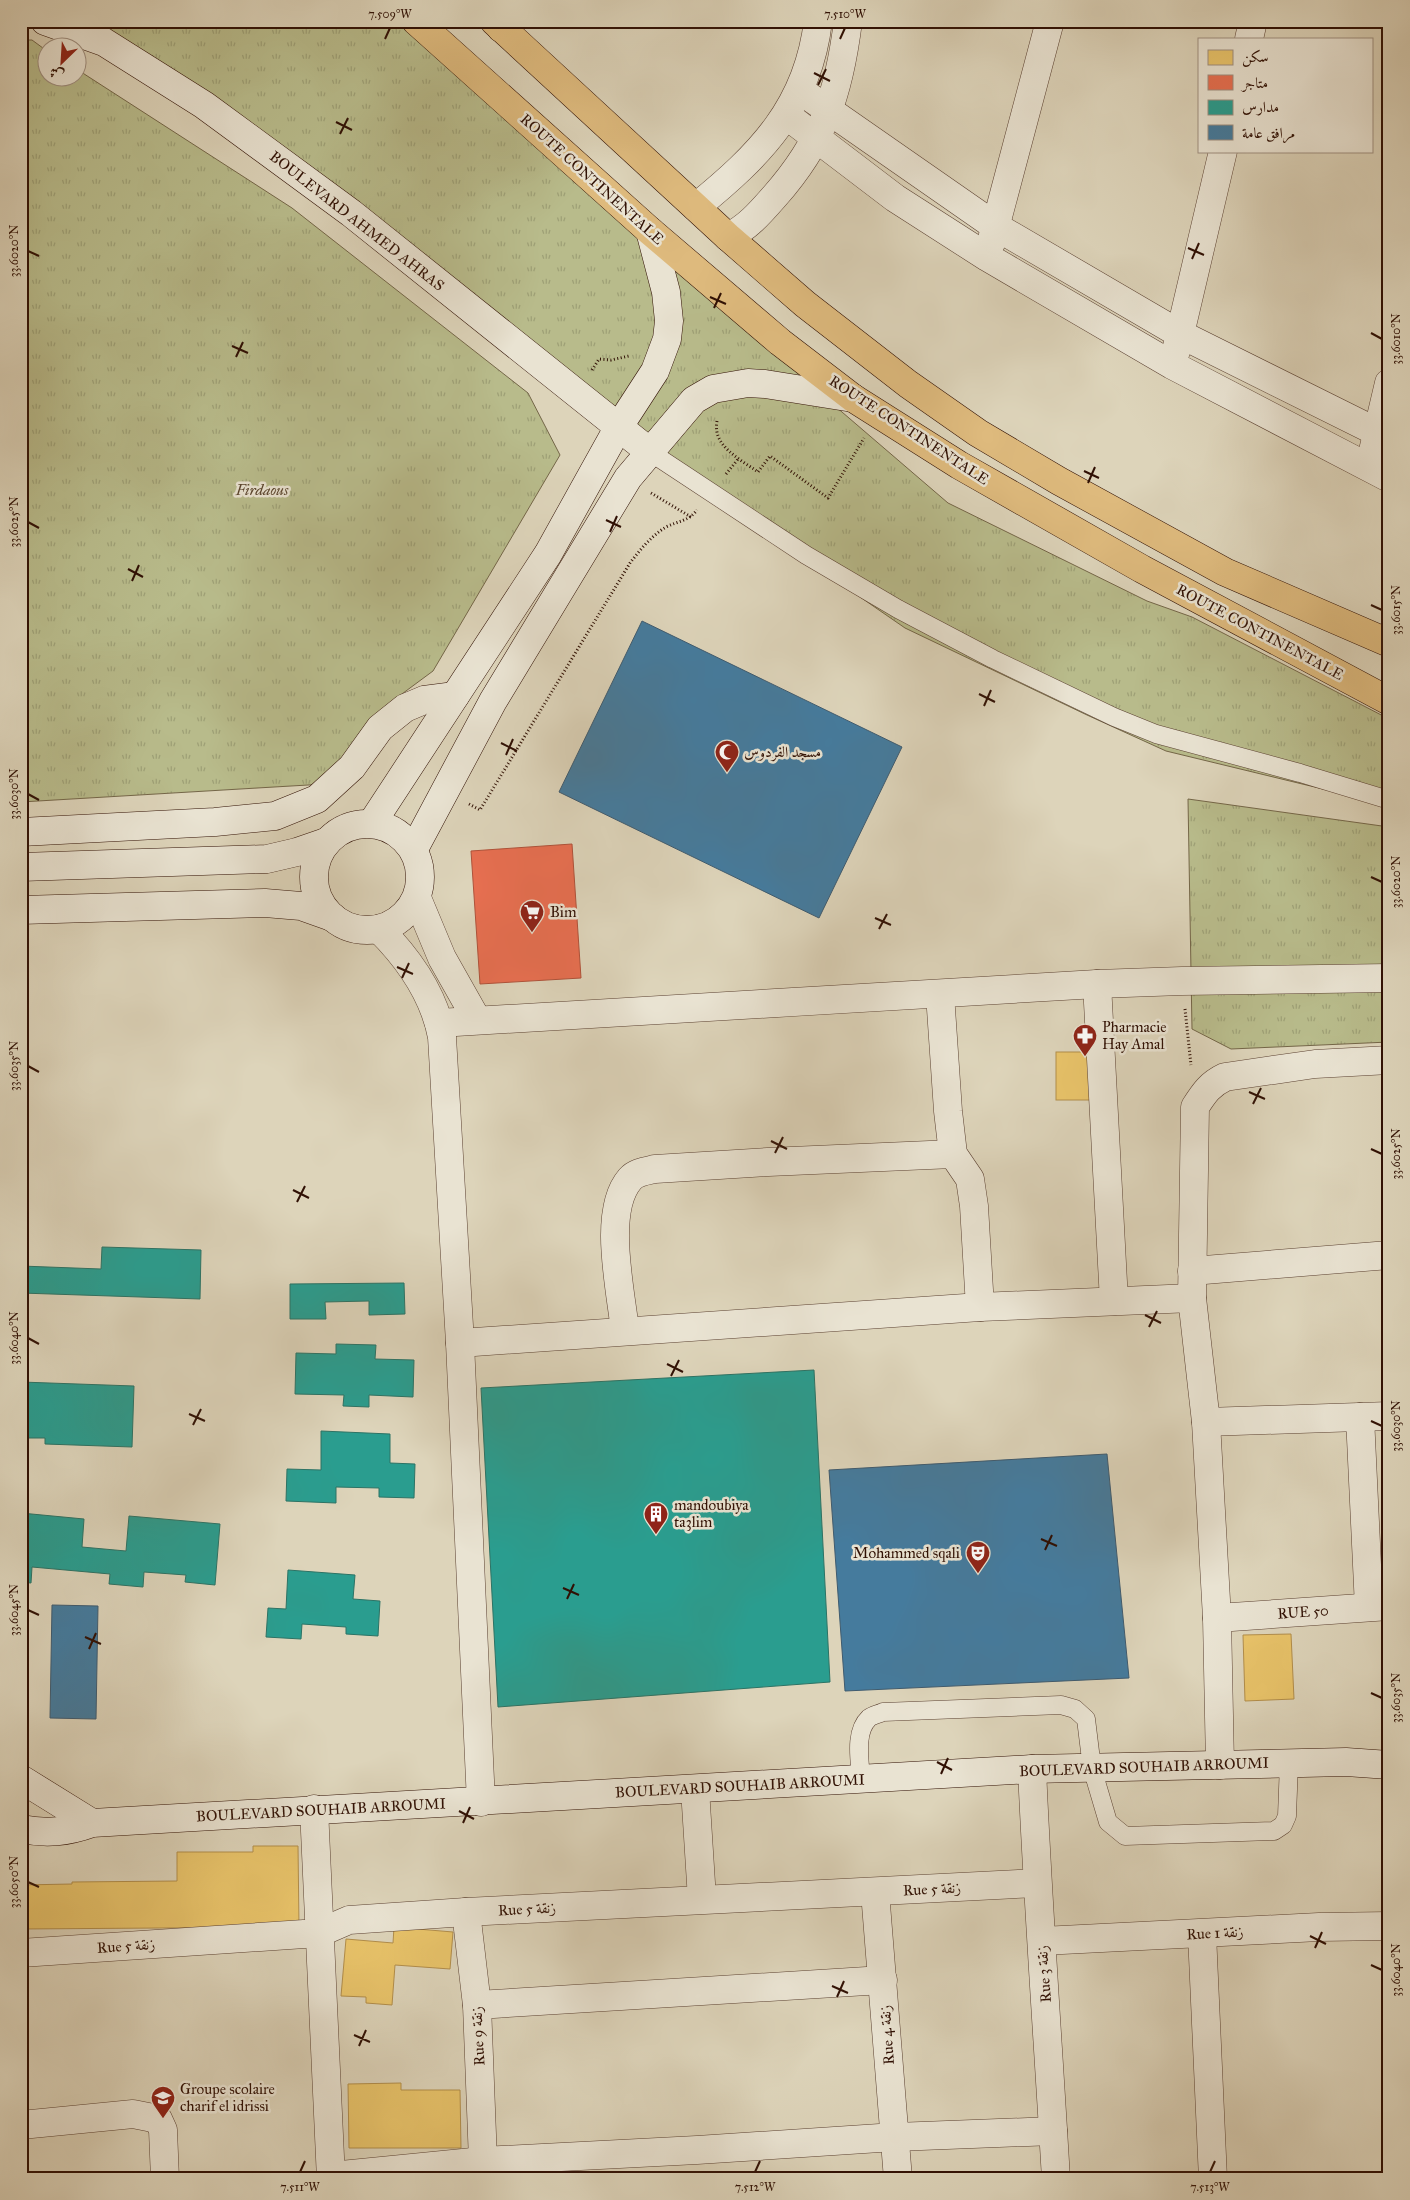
<svg xmlns="http://www.w3.org/2000/svg" width="1410" height="2200" viewBox="0 0 1410 2200" font-family="'IM FELL Great Primer',Amiri,serif">
<style>
.grass{fill:url(#grass-tufts);stroke:#746648}
.homes{fill:#e9c46a;stroke:#b28e4b}
.shops{fill:#e76f51;stroke:#b0523a}
.schools{fill:#2a9d8f;stroke:#2c7365}
.public{fill:#457b9d;stroke:#3f5b6f}
.lines{fill:none;stroke-linecap:round;stroke-linejoin:round}
.lane-casing{stroke:#5b4132;stroke-width:19}
.street-casing{stroke:#5b4132;stroke-width:29}
.secondary-casing{stroke:#301004;stroke-width:29}
.primary-casing{stroke:#301004;stroke-width:29}
.highway-casing{stroke:#301004;stroke-width:29}
.path{stroke:#301004;stroke-width:3;stroke-dasharray:1 2.5;stroke-linecap:butt}
.lane{stroke:#e9e3d2;stroke-width:18}
.street{stroke:#e9e3d2;stroke-width:28}
.secondary{stroke:#e9e3d2;stroke-width:28}
.primary{stroke:#deba7d;stroke-width:28}
.highway{stroke:#deba7d;stroke-width:28}
.ticks{fill:none;stroke:#301004;stroke-width:2}
.labels{text-anchor:middle;stroke-width:5;stroke-linejoin:round;paint-order:stroke}
.street-label{font-size:15px;fill:#301004;stroke:#e9e3d2}
.park-label{font-size:15px;font-style:italic;fill:#59432c;stroke:#e9e3d2}
.poi-label{font-size:15px;fill:#301004;stroke:#e9e3d2;text-anchor:start}
.neatline{fill:none;stroke:#301004;stroke-width:2}
.ticks-label{font-size:12px;text-anchor:middle;fill:#301004}
</style>
<defs>
<pattern id="grass-tufts" width="24" height="20" patternUnits="userSpaceOnUse" patternTransform="scale(1.25)"><rect width="24" height="20" fill="#b8bb8b"/><path d="M3 7l-1-3M5 7V3M7 7l1-3M15 17l-1-3M17 17v-4M19 17l1-3" fill="none" stroke="#9ea076"/></pattern>
</defs>
<rect width="100%" height="100%" fill="#ddd4ba"/>
<filter id="stains"><feTurbulence type="fractalNoise" baseFrequency=".004" numOctaves="4"/><feColorMatrix values="0 0 0 0 .2 0 0 0 0 .09 0 0 0 0 .02 0 0 0 .5 -.17"/></filter>
<radialGradient id="worn" r=".72"><stop offset=".6" stop-color="#630" stop-opacity="0"/><stop offset="1" stop-color="#630" stop-opacity=".3"/></radialGradient>
<g class="grass">
<polygon points="45,21 412,21 828,400 948,503 1147,601 1192,617 1389,719 1389,805 1166,751 1087,715 905,628 650,452 204,105"/>
<polygon points="21,40 32,40 47,51 48,78 78,78 78,70 292,208 528,393 560,455 433,671 387,705 325,784 21,802"/>
<polygon points="1188,799 1389,827 1389,1042 1231,1049 1192,1029"/>
</g>
<g class="homes">
<rect x="1056" y="1052" width="38" height="48"/>
<polygon points="1291,1634 1294,1699 1245,1701 1243,1635"/>
<polygon points="253,1846 298,1846 299,1927 21,1929 21,1885 72,1884 72,1882 177,1881 177,1852 253,1852"/>
<polygon points="394,1927 453,1932 450,1969 395,1965 392,2005 366,2003 366,1997 341,1996 346,1939 393,1943"/>
<polygon points="401,2083 401,2090 460,2090 461,2148 349,2148 348,2084"/>
</g>
<polygon class="shops" points="572,844 581,978 480,984 471,851"/>
<g class="schools">
<polygon points="102,1247 201,1250 200,1299 21,1293 21,1266 101,1269"/>
<polygon points="404,1283 405,1314 369,1315 369,1301 325,1302 326,1319 290,1319 290,1284"/>
<polygon points="336,1344 376,1345 375,1359 414,1360 413,1397 369,1395 369,1407 343,1406 344,1395 295,1394 296,1353 336,1354"/>
<polygon points="814,1370 830,1682 498,1707 481,1388"/>
<polygon points="21,1382 134,1386 132,1447 45,1444 45,1438 21,1438"/>
<polygon points="321,1431 390,1434 390,1463 415,1464 414,1498 379,1497 379,1488 336,1487 336,1503 286,1501 287,1469 321,1470"/>
<polygon points="21,1513 84,1519 82,1547 126,1551 129,1516 220,1524 215,1585 185,1582 186,1575 144,1572 143,1587 109,1584 110,1574 32,1567 31,1583 21,1582"/>
<polygon points="288,1570 355,1575 353,1599 380,1601 378,1636 346,1634 346,1627 302,1624 301,1639 266,1637 268,1608 286,1609"/>
</g>
<g class="public">
<polygon points="642,621 902,747 819,918 559,792"/>
<polygon points="1107,1454 1129,1678 845,1691 829,1470"/>
<polygon points="52,1605 98,1606 96,1719 50,1718"/>
</g>
<g class="lines">
<defs>
<g id="lane">
<polyline points="650,452 806,555 898,609 993,659 1114,717 1156,734 1300,773 1389,800"/>
<path d="M861 1779C860 1761 854 1732 869 1718 873 1715 879 1714 883 1712L1061 1705 1075 1709 1086 1719 1092 1768 1108 1822 1125 1836 1274 1831 1283 1825 1287 1816 1289 1763"/>
</g>
<g id="street">
<polyline points="1249,39 1253,21"/>
<polyline points="801,91 995,226 1180,334 1389,438"/>
<polyline points="786,115 895,198 987,257 1172,365 1389,478"/>
<path d="M696 207C760 155 808 107 818 21"/>
<path d="M728 237C747 228 760 213 774 197 823 142 839 94 848 21"/>
<polyline points="991,243 1050,21"/>
<polyline points="1176,351 1223,151"/>
<polyline points="1373,451 1389,383"/>
<polyline points="417,898 442,958 477,1020"/>
<path d="M379 929C409 959 434 994 442 1037L460 1343 481 1802"/>
<polyline points="1097,984 1114,1301"/>
<polyline points="940,994 948,1111 953,1154 970,1179 974,1206 980,1307"/>
<polyline points="439,1023 1097,984 1182,981 1389,978"/>
<polyline points="1192,1271 1389,1255"/>
<path d="M625 1331C621 1291 602 1211 630 1179 636 1172 646 1171 655 1169L768 1162 953 1154"/>
<polyline points="460,1343 980,1307 1192,1298"/>
<polyline points="1360,1417 1369,1607"/>
<polyline points="1206,1422 1389,1416"/>
<polyline points="1217,1618 1389,1606"/>
<path d="M1220 1765 1217 1618 1206 1422 1192 1298 1195 1107C1204 1093 1210 1084 1225 1077L1315 1064 1389 1060"/>
<path d="M1032 1769C1038 1906 1048 2042 1056 2179"/>
<polyline points="695,1789 702,1899"/>
<polyline points="314,1809 331,2179"/>
<polyline points="875,1892 898,2179"/>
<polyline points="466,1912 477,2005 483,2161"/>
<polyline points="1202,1934 1213,2179"/>
<polyline points="1042,1941 1319,1927 1389,1926"/>
<polyline points="21,1953 319,1933 349,1920 466,1912 1037,1883"/>
<polyline points="477,2005 883,1980"/>
<polyline points="21,2125 133,2114 158,2119 163,2130 165,2179"/>
<polyline points="331,2176 483,2161 697,2150 895,2137 1053,2131"/>
</g>
<g id="secondary">
<polyline points="45,21 104,42 204,105 351,213 650,452"/>
<polyline points="372,823 548,554 618,428 655,371 667,339 669,321 666,292 650,231"/>
<circle cx="367" cy="877" r="53"/>
<polyline points="21,832 215,822 275,816 317,799 352,767 380,728 405,708 424,700 455,696"/>
<polyline points="414,849 493,701 628,478 694,400 713,389 748,383 765,384 853,398"/>
<polyline points="21,867 267,859 297,852 326,842"/>
<polyline points="21,910 265,903 301,906 332,917"/>
<polyline points="21,1779 92,1823"/>
<path d="M21 1829C47 1834 67 1832 92 1823L1032 1769 1346 1762 1389 1765"/>
</g>
<g id="primary">
<polyline points="416,21 650,231 780,342 853,398 959,465 1142,569 1389,701"/>
<polyline points="494,21 728,237 805,304 908,384 978,433 1059,481 1225,572 1389,643"/>
</g>
<polyline id="highway" points="497,21 501,28"/>
</defs>
<use href="#lane" class="lane-casing"/>
<use href="#street" class="street-casing"/>
<use href="#secondary" class="secondary-casing"/>
<use href="#primary" class="primary-casing"/>
<use href="#highway" class="highway-casing"/>
<g class="path">
<polyline points="592,370 599,359 611,360 629,356"/>
<path d="M717 421C712 446 740 459 758 472L770 456 828 498 864 438"/>
<polyline points="726,474 739,458"/>
<polyline points="651,493 691,517"/>
<path d="M469 804 480 810 630 563C640 550 651 536 666 527 678 521 689 521 697 510"/>
<polyline points="1185,1009 1191,1065"/>
</g>
<use href="#lane" class="lane"/>
<use href="#street" class="street"/>
<use href="#secondary" class="secondary"/>
<use href="#primary" class="primary"/>
<use href="#highway" class="highway"/>
</g>
<path class="ticks" d="M385 39 390 28M840 39 845 28M814 73 830 81M818 85 826 69M336 122 352 130M340 134 348 118M1188 248 1204 255M28 251 39 256M1192 259 1199 243M710 297 726 304M714 308 721 293M1371 333 1382 339M232 346 248 353M236 357 243 342M1084 471 1099 478M1088 483 1095 467M606 520 621 527M28 522 39 528M610 532 617 516M128 569 143 577M132 581 139 565M1371 605 1382 610M979 694 995 702M984 706 991 690M501 743 517 751M506 755 513 739M28 794 39 800M1371 877 1382 882M875 918 891 925M879 929 887 914M397 967 413 974M402 978 409 963M28 1066 39 1072M1249 1092 1265 1099M1253 1104 1261 1088M771 1141 787 1149M1371 1149 1382 1154M775 1153 783 1137M293 1190 309 1198M297 1202 305 1186M1145 1315 1161 1323M1149 1327 1157 1311M28 1338 39 1344M667 1364 683 1372M671 1376 679 1360M189 1414 205 1421M1371 1421 1382 1426M193 1425 201 1409M1041 1539 1057 1546M1045 1550 1052 1535M563 1588 579 1595M567 1599 574 1584M28 1610 39 1615M85 1637 101 1644M89 1649 96 1633M1371 1693 1382 1698M937 1762 952 1770M941 1774 948 1758M459 1811 474 1819M463 1823 470 1807M28 1882 39 1887M1310 1936 1326 1944M1315 1948 1322 1932M1371 1965 1382 1970M832 1986 848 1993M837 1997 844 1981M354 2035 370 2042M359 2046 366 2030M300 2172 305 2161M755 2172 760 2161M1210 2172 1215 2161"/>
<defs>
<symbol id="mosque-pin" viewBox="-11 -11 22 30"><path d="M0 17L-7.5 6A9.5 9.5 0 1 1 7.5 6Z" fill="#8f2418" stroke="#e9e3d2"/><path d="M3.5-4.9A6 6 0 1 0 3.5 4.9A5 5 0 1 1 3.5-4.9Z" fill="#fff"/></symbol>
<symbol id="supermarket-pin" viewBox="-11 -11 22 30"><path d="M0 17L-7.5 6A9.5 9.5 0 1 1 7.5 6Z" fill="#8f2418" stroke="#e9e3d2"/><path d="M-6-5.5h2.5l.6 2H6L4.5 2H-2.5L-4.4-4H-6ZM-1.5 3.2a1.3 1.3 0 1 0 .1 0ZM3 3.2a1.3 1.3 0 1 0 .1 0Z" fill="#fff"/></symbol>
<symbol id="pharmacy-pin" viewBox="-11 -11 22 30"><path d="M0 17L-7.5 6A9.5 9.5 0 1 1 7.5 6Z" fill="#8f2418" stroke="#e9e3d2"/><path d="M-2-6h4v4h4v4h-4v4h-4v-4h-4v-4h4Z" fill="#fff"/></symbol>
<symbol id="building-pin" viewBox="-11 -11 22 30"><path d="M0 17L-7.5 6A9.5 9.5 0 1 1 7.5 6Z" fill="#8f2418" stroke="#e9e3d2"/><path d="M-4-6H4V6H1V3H-1V6H-4ZM-2.5-4.3h1.7v1.8h-1.7ZM.8-4.3h1.7v1.8H.8ZM-2.5-1h1.7V.8h-1.7ZM.8-1h1.7V.8H.8Z" fill="#fff"/></symbol>
<symbol id="theatre-pin" viewBox="-11 -11 22 30"><path d="M0 17L-7.5 6A9.5 9.5 0 1 1 7.5 6Z" fill="#8f2418" stroke="#e9e3d2"/><path d="M-5-5.5Q0-4 5-5.5V0Q5 5 0 6Q-5 5-5 0ZM-3.3-2.5H-1v1.5H-3.3ZM1-2.5H3.3v1.5H1ZM-2.8 1Q0 5.5 2.8 1Z" fill="#fff"/></symbol>
<symbol id="university-pin" viewBox="-11 -11 22 30"><path d="M0 17L-7.5 6A9.5 9.5 0 1 1 7.5 6Z" fill="#8f2418" stroke="#e9e3d2"/><path d="M0-5L7-2L0 1L-7-2ZM-4 1L0 2.5L4 1V4Q0 6-4 4Z" fill="#fff"/></symbol>
</defs>
<g fill-rule="evenodd">
<use href="#mosque-pin" x="713" y="738" width="28" height="38"/>
<use href="#supermarket-pin" x="518" y="898" width="28" height="38"/>
<use href="#pharmacy-pin" x="1071" y="1022" width="28" height="38"/>
<use href="#building-pin" x="642" y="1500" width="28" height="38"/>
<use href="#theatre-pin" x="964" y="1539" width="28" height="38"/>
<use href="#university-pin" x="149" y="2084" width="28" height="38"/>
</g>
<g class="labels">
<g class="street-label">
<text transform="translate(592 179) rotate(42)" y="5">ROUTE CONTINENTALE</text>
<text transform="translate(357 221) rotate(38)" y="5">BOULEVARD AHMED AHRAS</text>
<text transform="translate(909 430) rotate(33)" y="5">ROUTE CONTINENTALE</text>
<text transform="translate(1260 632) rotate(28)" y="5">ROUTE CONTINENTALE</text>
<text transform="translate(1303 1612) rotate(-4)" y="5">RUE 50</text>
<text transform="translate(1144 1767) rotate(-2)" y="5">BOULEVARD SOUHAIB ARROUMI</text>
<text transform="translate(740 1786) rotate(-3)" y="5">BOULEVARD SOUHAIB ARROUMI</text>
<text transform="translate(321 1810) rotate(-3)" y="5">BOULEVARD SOUHAIB ARROUMI</text>
<text transform="translate(932 1889) rotate(-3)" y="5">Rue 5 زنقة</text>
<text transform="translate(527 1909) rotate(-3)" y="5">Rue 5 زنقة</text>
<text transform="translate(1215 1933) rotate(-3)" y="5">Rue 1 زنقة</text>
<text transform="translate(126 1946) rotate(-4)" y="5">Rue 5 زنقة</text>
<text transform="translate(1044 1974) rotate(-94)" y="5">Rue 3 زنقة</text>
<text transform="translate(887 2035) rotate(-94)" y="5">Rue 4 زنقة</text>
<text transform="translate(478 2036) rotate(-93)" y="5">Rue 9 زنقة</text>
</g>
<g class="park-label">
<text x="262" y="495">Firdaous</text>
</g>
<g class="poi-label">
<text x="744" y="757">مسجد الفردوس</text>
<text x="550" y="917">Bim</text>
<text x="1102" y="1032">Pharmacie<tspan x="1102" dy="17">Hay Amal</tspan></text>
<text x="674" y="1510">mandoubiya<tspan x="674" dy="17">ta3lim</tspan></text>
<text x="960" y="1558" text-anchor="end">Mohammed sqali</text>
<text x="180" y="2094">Groupe scolaire<tspan x="180" dy="17">charif el idrissi</tspan></text>
</g>
</g>
<rect width="1410" height="2200" fill="none" stroke="#ddd4ba" stroke-width="55"/>
<rect x="1198" y="38" width="175" height="115" fill="#e9e3d2" stroke="#9f8f80"/>
<rect x="1208" y="50" width="25" height="15" fill="#e9c46a" stroke="#9f8f80"/>
<text x="1242" y="62" font-size="15" fill="#301004">سكن</text>
<rect x="1208" y="75" width="25" height="15" fill="#e76f51" stroke="#9f8f80"/>
<text x="1242" y="88" font-size="15" fill="#301004">متاجر</text>
<rect x="1208" y="100" width="25" height="15" fill="#2a9d8f" stroke="#9f8f80"/>
<text x="1242" y="112" font-size="15" fill="#301004">مدارس</text>
<rect x="1208" y="125" width="25" height="15" fill="#457b9d" stroke="#9f8f80"/>
<text x="1242" y="138" font-size="15" fill="#301004">مرافق عامة</text>
<g transform="translate(62 62) rotate(205)"><circle r="24" fill="#e9e3d2" stroke="#9f8f80"/>
<path d="M0-4L9 19L0 12L-9 19Z" fill="#8f2418"/>
<text y="-8" font-size="14" font-weight="bold" text-anchor="middle" fill="#301004">ش</text>
</g>
<rect x="28" y="28" width="1354" height="2144" class="neatline"/>
<g class="ticks-label">
<text x="390" y="18">7.509°W</text>
<text x="845" y="18">7.510°W</text>
<text transform="translate(14 251) rotate(-90)" y="4">33.6020°N</text>
<text transform="translate(1396 339) rotate(-90)" y="4">33.6010°N</text>
<text transform="translate(14 522) rotate(-90)" y="4">33.6025°N</text>
<text transform="translate(1396 610) rotate(-90)" y="4">33.6015°N</text>
<text transform="translate(14 794) rotate(-90)" y="4">33.6030°N</text>
<text transform="translate(1396 882) rotate(-90)" y="4">33.6020°N</text>
<text transform="translate(14 1066) rotate(-90)" y="4">33.6035°N</text>
<text transform="translate(1396 1154) rotate(-90)" y="4">33.6025°N</text>
<text transform="translate(14 1338) rotate(-90)" y="4">33.6040°N</text>
<text transform="translate(1396 1426) rotate(-90)" y="4">33.6030°N</text>
<text transform="translate(14 1610) rotate(-90)" y="4">33.6045°N</text>
<text transform="translate(1396 1698) rotate(-90)" y="4">33.6035°N</text>
<text transform="translate(14 1882) rotate(-90)" y="4">33.6050°N</text>
<text transform="translate(1396 1970) rotate(-90)" y="4">33.6040°N</text>
<text x="300" y="2191">7.511°W</text>
<text x="755" y="2191">7.512°W</text>
<text x="1210" y="2191">7.513°W</text>
</g>
<rect width="100%" height="100%" filter="url(#stains)"/>
<rect width="100%" height="100%" fill="url(#worn)"/>
</svg>
